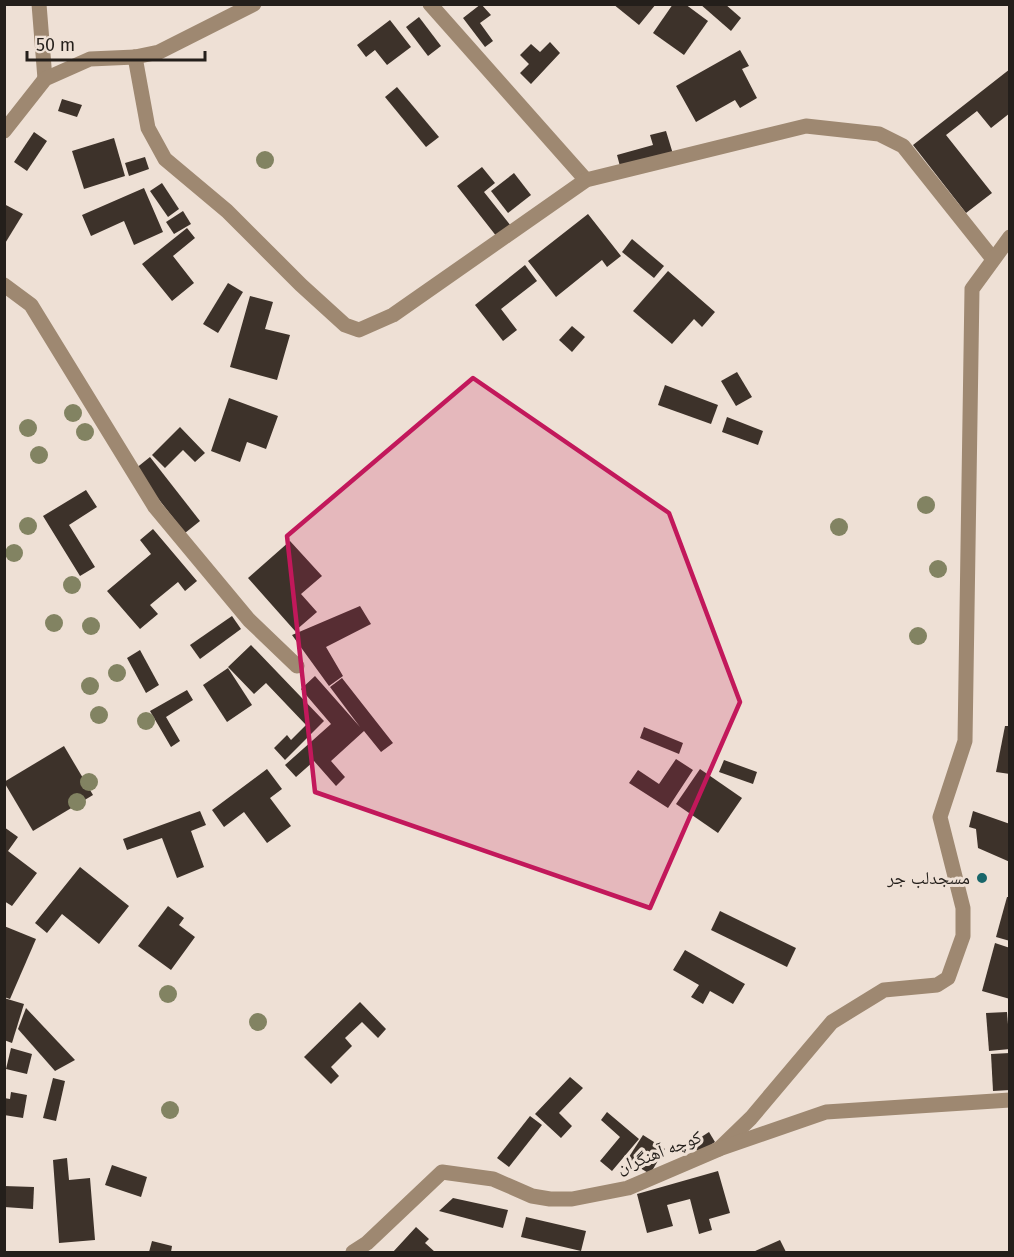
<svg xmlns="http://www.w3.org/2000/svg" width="1014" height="1257" viewBox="0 0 1014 1257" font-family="'Fira Sans','Noto Naskh Arabic',sans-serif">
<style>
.building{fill:#3d322a}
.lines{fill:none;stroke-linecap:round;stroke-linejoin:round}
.street{stroke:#9e8871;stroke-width:15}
.tree{fill:#828362}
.marked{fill:#c2185b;fill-opacity:0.2;stroke:#c2185b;stroke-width:4.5;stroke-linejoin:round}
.poi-dot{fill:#18666a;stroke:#eee0d5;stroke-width:2}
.labels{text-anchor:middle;stroke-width:6;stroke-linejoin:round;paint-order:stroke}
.poi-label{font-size:18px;fill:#241f1b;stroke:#eee0d5;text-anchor:end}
.street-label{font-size:18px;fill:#241f1b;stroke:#eee0d5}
</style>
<rect width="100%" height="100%" fill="#eee0d5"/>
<g class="building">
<polygon points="481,4 491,15 480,23 493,41 485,47 463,18"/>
<polygon points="613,4 656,4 639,25"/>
<polygon points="673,4 685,4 708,21 684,55 653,33"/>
<polygon points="700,4 725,4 741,18 731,31"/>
<polygon points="419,17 441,46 428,56 406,27"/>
<polygon points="390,20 411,47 387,65 375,50 366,57 357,45"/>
<polygon points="550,42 560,53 531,84 520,73 529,64 520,55 531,44 540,52"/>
<polygon points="740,50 749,66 742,69 757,98 740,108 735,100 696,122 676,86"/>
<polygon points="1010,69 1010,113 991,128 977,111 946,135 992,193 966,213 913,145"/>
<polygon points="397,87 439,137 426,147 385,97"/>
<polygon points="62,99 82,105 77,117 58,111"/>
<polygon points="666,131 673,154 621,170 617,155 653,145 650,135"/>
<polygon points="34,132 47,141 27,171 14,162"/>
<polygon points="114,138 125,176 84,189 72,151"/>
<polygon points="145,157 149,169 129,176 125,163"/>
<polygon points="482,167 495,183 484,192 511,226 497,237 457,186"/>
<polygon points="514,173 531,195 508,213 491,191"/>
<polygon points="162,183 179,209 168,217 150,191"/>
<polygon points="144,188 163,232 134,245 124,221 91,236 82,215"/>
<polygon points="4,204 23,214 4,245"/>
<polygon points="183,211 191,224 174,234 166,222"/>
<polygon points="588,214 621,256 607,267 602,260 556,297 528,261"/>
<polygon points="187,228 195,238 173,256 194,283 172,301 142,264"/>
<polygon points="632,239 664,266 654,278 622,252"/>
<polygon points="525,265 537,281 501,309 517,330 503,341 475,305"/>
<polygon points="668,271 715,312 702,327 694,319 672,344 633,311"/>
<polygon points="228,283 243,292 218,333 203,324"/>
<polygon points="250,296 273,302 265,329 290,335 277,380 230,367"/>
<polygon points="572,326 585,337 572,352 559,340"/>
<polygon points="737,372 752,397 736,406 721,381"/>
<polygon points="665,385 718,405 711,424 658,405"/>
<polygon points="229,398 278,416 266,449 247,442 240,462 211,451"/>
<polygon points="727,417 763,431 758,445 722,432"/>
<polygon points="180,427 205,453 195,462 183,450 165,468 152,455"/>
<polygon points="150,457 200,521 185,533 135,469"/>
<polygon points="86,490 97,507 69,525 95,567 80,576 43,516"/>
<polygon points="153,529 197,581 185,591 178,582 150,605 158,614 140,629 107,591 151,554 140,540"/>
<polygon points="290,541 322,576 301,594 317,612 295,631 248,578"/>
<polygon points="360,606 371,624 326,647 343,676 329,686 292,635"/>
<polygon points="232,616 241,629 200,659 190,645"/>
<polygon points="251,645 324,721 285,760 274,748 287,735 291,740 306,725 266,683 254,694 228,667"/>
<polygon points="140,650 159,685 146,693 127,658"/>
<polygon points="228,668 252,705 227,722 203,685"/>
<polygon points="315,676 360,727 330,687 342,678 393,743 381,752 364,731 331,761 345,777 336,786 314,761 296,777 285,765 331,724 301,689"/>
<polygon points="187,690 193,700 166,717 180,741 171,747 150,711"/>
<polygon points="1005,726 1010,726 1010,774 996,772"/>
<polygon points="644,727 683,743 679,754 640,738"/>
<polygon points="64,746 93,795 33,831 4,782"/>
<polygon points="676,759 693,770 668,808 629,783 638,770 659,784"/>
<polygon points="724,760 757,772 753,784 719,772"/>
<polygon points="267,769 282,789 270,798 291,826 267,843 244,812 224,827 212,810"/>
<polygon points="700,769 742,798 718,833 676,804"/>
<polygon points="200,811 206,825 191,831 204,867 177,878 162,838 127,850 123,839"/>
<polygon points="973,811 1010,824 1010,862 978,848 976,829 969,827"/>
<polygon points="4,827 18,837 8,851 37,873 12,906 4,901"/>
<polygon points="80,867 129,906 99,944 62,914 47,933 35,923"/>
<polygon points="1007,897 1010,897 1010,941 996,937"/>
<polygon points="168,906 184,918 179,925 195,937 171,970 138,946"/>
<polygon points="720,911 796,948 787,967 711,930"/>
<polygon points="4,926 36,939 10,999 4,997"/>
<polygon points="995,943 1010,948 1010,999 982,991"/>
<polygon points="685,950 745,984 733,1004 710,991 703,1004 691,997 699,985 673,970"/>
<polygon points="4,998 24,1004 12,1043 4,1040"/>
<polygon points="360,1002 386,1029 378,1038 362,1022 345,1038 352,1046 331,1067 339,1076 331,1084 304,1057"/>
<polygon points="26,1008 75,1060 55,1071 18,1029"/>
<polygon points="1007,1012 1010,1049 989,1051 986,1013"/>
<polygon points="11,1048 32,1054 27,1074 6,1069"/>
<polygon points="1010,1053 1010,1090 993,1091 991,1054"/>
<polygon points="570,1077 583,1088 559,1113 572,1126 561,1138 535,1114"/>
<polygon points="53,1078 65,1081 56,1121 43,1118"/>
<polygon points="11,1092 27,1095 23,1118 4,1115 4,1098 10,1099"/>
<polygon points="607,1112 639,1139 612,1171 600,1161 620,1137 601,1120"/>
<polygon points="530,1116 542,1125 509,1167 497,1158"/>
<polygon points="709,1132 715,1142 699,1153 692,1143"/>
<polygon points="643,1135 665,1149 650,1174 627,1160"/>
<polygon points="67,1158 69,1180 90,1178 95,1240 59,1243 53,1160"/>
<polygon points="112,1165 147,1177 141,1197 105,1185"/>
<polygon points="718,1171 730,1213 709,1219 712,1230 699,1234 690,1199 667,1205 673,1226 647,1233 637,1194"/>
<polygon points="4,1186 34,1187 33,1209 4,1207"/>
<polygon points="453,1198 508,1210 503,1228 439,1211"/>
<polygon points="526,1217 586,1231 581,1251 521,1237"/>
<polygon points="416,1227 429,1239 425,1243 435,1252 393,1252"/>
<polygon points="780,1240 786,1252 753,1252"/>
<polygon points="152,1241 172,1246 171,1252 149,1252"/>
</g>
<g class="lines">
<g class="street">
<polyline points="39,4 45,79"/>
<polyline points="430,4 586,180"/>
<polyline points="135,57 148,128 165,159 227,211 301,285 345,325 359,330 393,315 586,180 806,126 879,134 903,146 993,259"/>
<polyline points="4,131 45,79 90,59 135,57 159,52 254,4"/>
<polyline points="4,285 31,305 155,507 249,620 297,666"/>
<polyline points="719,1149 751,1118 832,1022 884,990 937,985 948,978 963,936 963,908 940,817 965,741 972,289 1010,237"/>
<polyline points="353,1252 367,1243 442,1172 493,1179 532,1196 550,1199 572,1199 628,1188 719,1149 826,1112 1010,1100"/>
</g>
</g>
<g class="tree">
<circle cx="265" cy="160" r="9"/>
<circle cx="73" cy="413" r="9"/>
<circle cx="28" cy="428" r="9"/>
<circle cx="85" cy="432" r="9"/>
<circle cx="39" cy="455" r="9"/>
<circle cx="926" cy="505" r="9"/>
<circle cx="28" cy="526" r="9"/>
<circle cx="839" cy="527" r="9"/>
<circle cx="14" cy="553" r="9"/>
<circle cx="938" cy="569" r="9"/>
<circle cx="72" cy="585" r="9"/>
<circle cx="54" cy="623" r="9"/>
<circle cx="91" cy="626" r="9"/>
<circle cx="918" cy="636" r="9"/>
<circle cx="117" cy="673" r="9"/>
<circle cx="90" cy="686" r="9"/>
<circle cx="99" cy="715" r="9"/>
<circle cx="146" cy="721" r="9"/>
<circle cx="89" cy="782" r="9"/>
<circle cx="77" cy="802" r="9"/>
<circle cx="168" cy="994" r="9"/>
<circle cx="258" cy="1022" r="9"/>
<circle cx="170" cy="1110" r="9"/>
</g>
<path class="marked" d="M473 378 669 513 740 702 650 908 315 792 287 536Z"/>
<circle class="poi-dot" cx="982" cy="878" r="6"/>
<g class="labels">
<g class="poi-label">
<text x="970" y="884">مسجدلب جر</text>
</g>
<g class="street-label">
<text transform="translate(659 1152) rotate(-21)" y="6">کوچه آهنگران</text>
</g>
</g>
<rect width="1014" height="1257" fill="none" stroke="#241f1b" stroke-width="12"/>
<path d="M27 51v9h178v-9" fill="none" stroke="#241f1b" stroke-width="3"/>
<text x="36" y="51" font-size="18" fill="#241f1b" stroke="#eee0d5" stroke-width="4.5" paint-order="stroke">50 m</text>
</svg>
